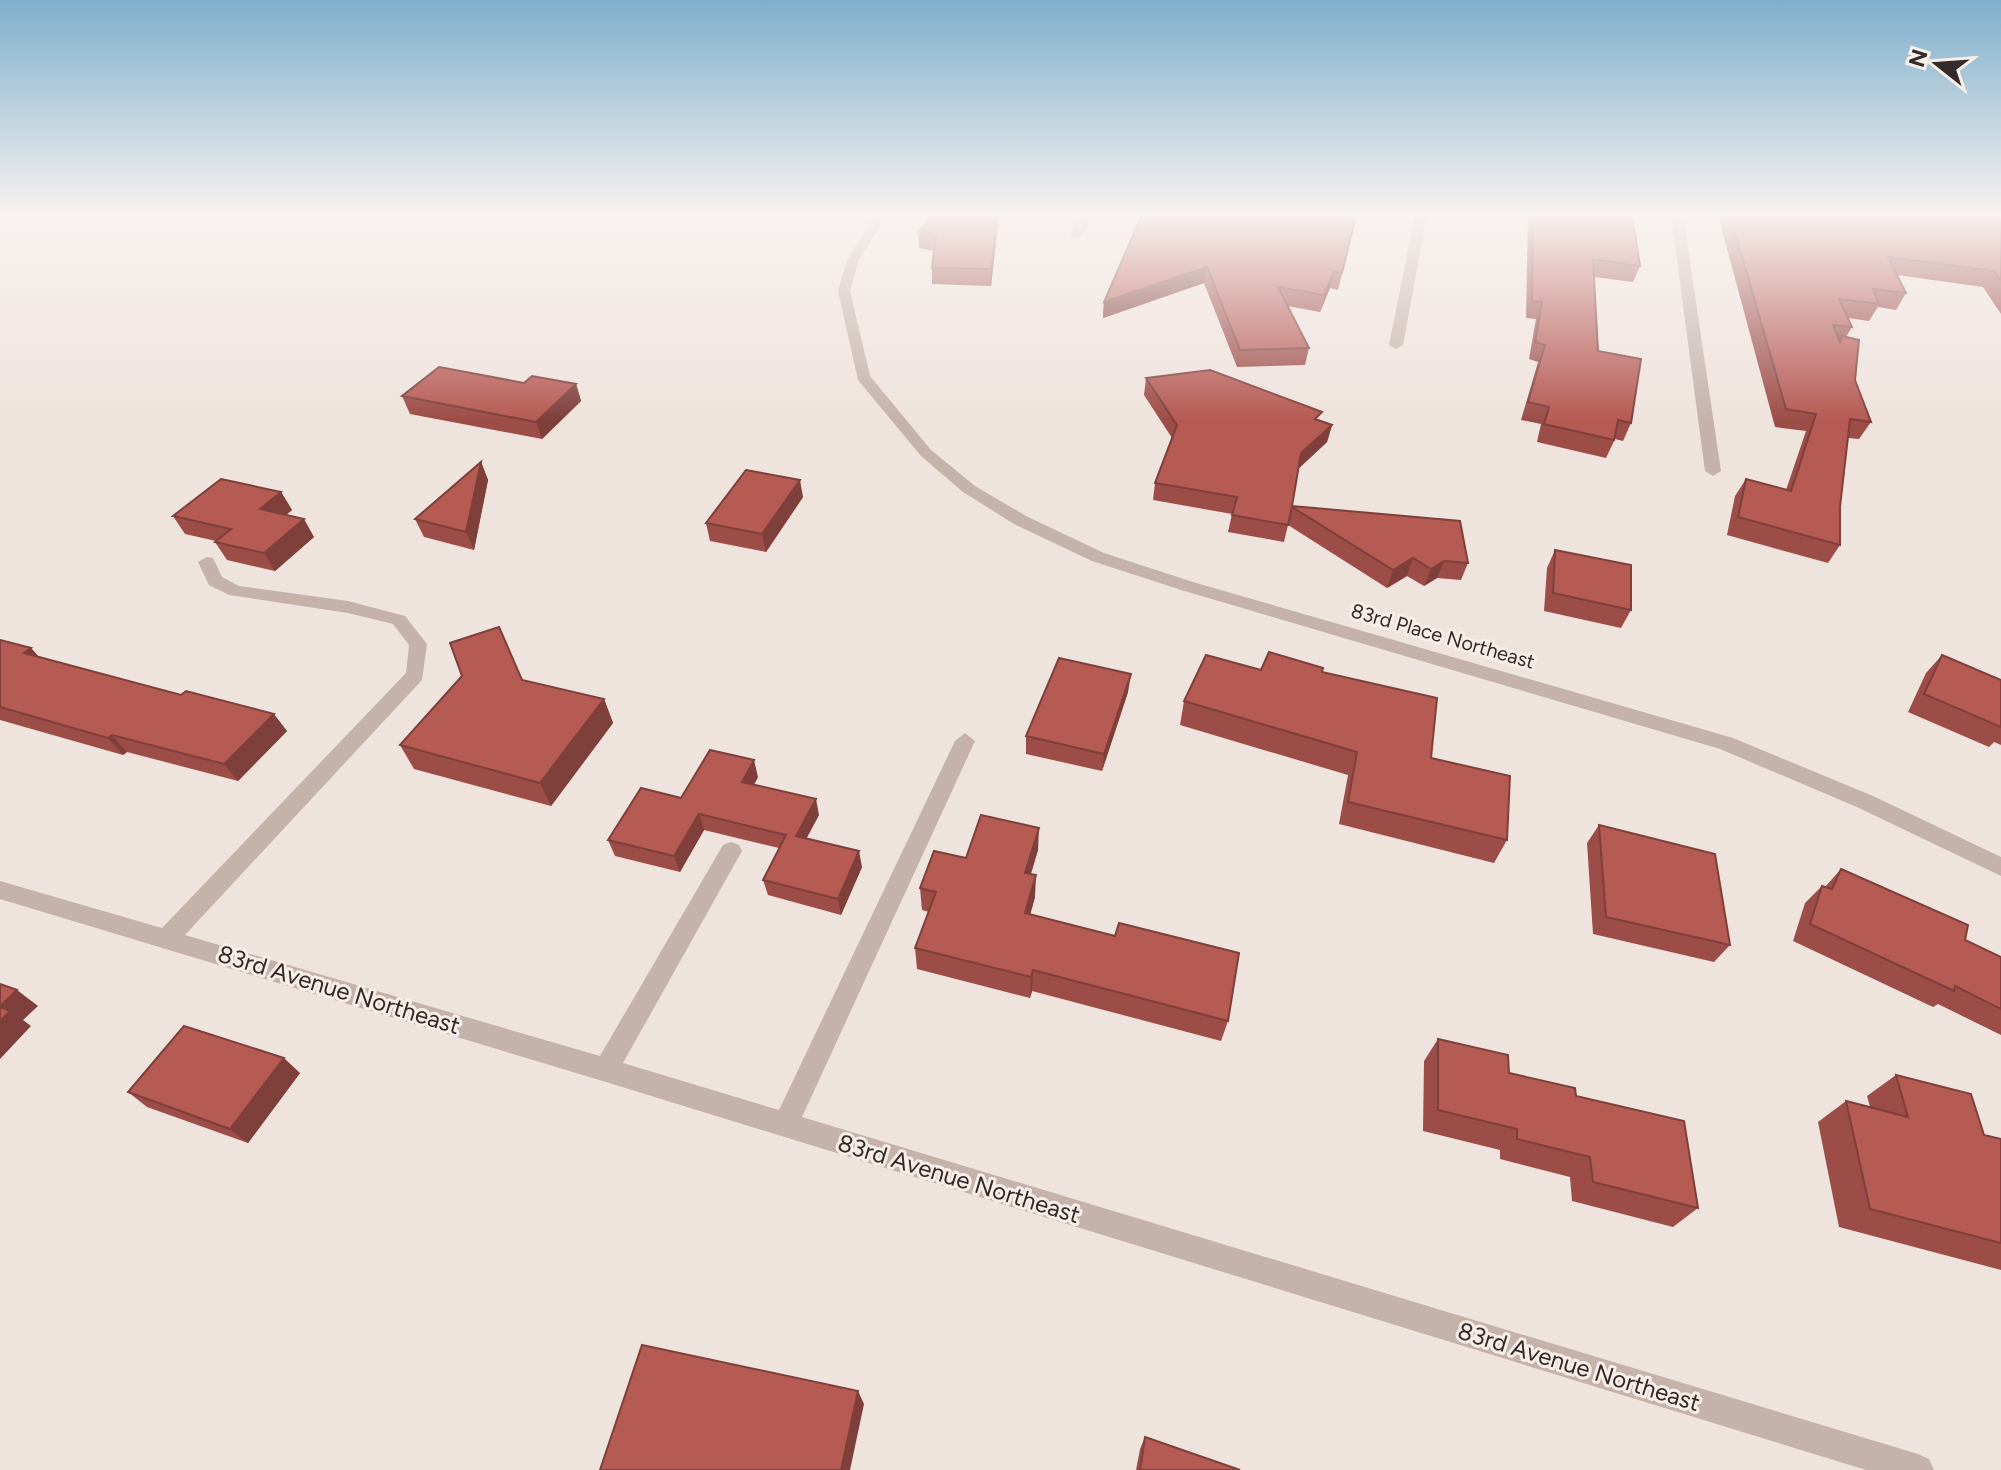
<svg xmlns="http://www.w3.org/2000/svg" width="2001" height="1470" viewBox="0 0 2001 1470" font-family="Figtree,sans-serif">
<style>
.lines{fill:none;stroke-linecap:round;stroke-linejoin:round}
.minor{fill:#c5b2ab;fill-rule:evenodd}
.wall{fill:#9d4d48}
.shaded-wall{fill:#7f3f3b}
.building{fill:#b65a54;stroke:#7f3f3b;stroke-width:2}
.labels{text-anchor:middle;stroke-width:6;stroke-linejoin:round;paint-order:stroke}
.street-label{font-size:20px;fill:#342a29;stroke:#f7eee9}
.near-street-label{font-size:24px;fill:#342a29;stroke:#f7eee9}
</style>
<rect width="100%" height="100%" fill="#efe3dd"/>
<g class="lines">
<g class="minor">
<polygon points="875,215 887,215 859,260 850,291 870,376 931,450 975,486 1026,516 1104,553 1193,582 1733,738 1873,796 2001,857 2001,876 1859,808 1720,749 1181,590 1092,561 1014,524 963,492 921,456 858,380 838,291 847,260"/>
<polygon points="1082,215 1094,215 1080,238 1072,238 1070,235"/>
<polygon points="1415,215 1427,215 1403,345 1396,349 1389,345"/>
<polygon points="1671,215 1683,215 1721,471 1713,476 1705,471"/>
<polygon points="207,557 213,558 222,577 239,586 348,601 405,616 427,644 422,680 185,935 600,1056 723,845 731,842 739,845 742,851 623,1063 779,1110 955,741 965,733 975,741 802,1117 1918,1454 1929,1459 1934,1470 1866,1470 606,1082 0,899 0,881 162,928 406,673 409,645 393,624 348,613 229,595 209,585 198,562"/>
</g>
</g>
<g class="wall">
<polygon points="933,215 999,215 991,286 932,284 932,268 934,251 919,248 918,232"/>
<polygon points="1357,215 1338,290 1330,288 1320,312 1287,306 1309,348 1305,365 1237,367 1204,283 1103,318 1104,302"/>
<polygon points="1528,215 1632,215 1640,266 1633,282 1594,277 1598,351 1631,423 1623,441 1615,439 1606,458 1537,442 1541,424 1521,420 1538,362 1529,359 1536,319 1526,318"/>
<polygon points="1718,215 2001,215 2001,314 1983,287 1897,275 1906,293 1896,310 1878,307 1869,321 1848,318 1852,327 1846,337 1855,380 1871,422 1859,439 1848,438 1840,507 1840,545 1828,563 1727,535 1735,496 1746,479 1786,490 1806,431 1775,427"/>
<polygon points="1146,378 1320,421 1332,425 1327,442 1298,469 1292,506 1468,563 1461,580 1437,578 1424,586 1407,576 1387,588 1288,525 1284,542 1228,532 1232,514 1153,500 1155,483 1172,438 1144,395"/>
<polygon points="524,383 576,384 581,401 542,439 410,414 402,396"/>
<polygon points="481,462 488,480 474,550 424,537 415,519"/>
<polygon points="281,492 292,510 286,515 314,537 275,571 227,560 215,542 216,541 185,534 173,516"/>
<polygon points="803,497 766,552 710,541 706,523"/>
<polygon points="1555,550 1631,610 1621,628 1544,611 1547,568"/>
<polygon points="0,640 31,648 39,657 287,731 238,781 127,752 123,755 0,720"/>
<polygon points="1942,655 2001,680 2001,745 1994,742 1989,747 1908,712 1926,673"/>
<polygon points="1261,670 1322,672 1431,758 1507,840 1494,863 1339,824 1348,775 1180,725 1184,701"/>
<polygon points="523,680 604,699 613,723 551,806 414,769 400,745"/>
<polygon points="1128,692 1102,771 1026,754 1026,736"/>
<polygon points="758,777 754,785 819,815 806,839 862,867 841,915 768,895 763,880 779,848 704,830 680,872 615,856 608,840 681,798"/>
<polygon points="1599,825 1730,945 1714,962 1593,934 1587,843"/>
<polygon points="1038,850 1031,874 1035,897 1030,914 1228,1021 1221,1041 1032,991 1030,998 917,969 915,948 929,912 922,910 920,888 966,858"/>
<polygon points="1841,869 1965,940 2001,957 2001,1035 1938,1004 1933,1007 1793,941 1805,903 1822,886 1825,887"/>
<polygon points="1438,1039 1509,1073 1576,1096 1698,1208 1673,1227 1572,1201 1570,1177 1500,1159 1500,1150 1423,1131 1424,1061"/>
<polygon points="300,1073 248,1143 147,1107 128,1092"/>
<polygon points="1896,1075 1984,1135 2001,1139 2001,1270 1839,1227 1818,1122 1846,1101 1870,1107 1867,1096"/>
<polygon points="1145,1437 1240,1470 1136,1470 1140,1449"/>
</g>
<g class="shaded-wall">
<polygon points="998,215 999,215 991,286 991,269"/>
<polygon points="1207,267 1204,283 1103,318 1104,302"/>
<polygon points="1334,272 1330,288 1320,312 1324,295"/>
<polygon points="576,384 581,401 542,439 536,422"/>
<polygon points="1332,425 1327,442 1297,470 1301,453"/>
<polygon points="481,462 488,480 474,550 466,532"/>
<polygon points="800,480 803,497 766,552 762,534"/>
<polygon points="281,492 292,510 271,527 260,509"/>
<polygon points="304,519 314,537 275,571 264,553"/>
<polygon points="1413,558 1407,576 1387,588 1393,570"/>
<polygon points="1444,561 1437,578 1424,586 1431,569"/>
<polygon points="31,648 46,665 24,653"/>
<polygon points="1131,674 1128,692 1102,771 1104,754"/>
<polygon points="604,699 613,723 551,806 540,783"/>
<polygon points="274,714 287,731 238,781 224,764"/>
<polygon points="112,735 127,752 123,755 108,738"/>
<polygon points="754,760 758,777 746,798 742,782"/>
<polygon points="816,799 819,815 799,852 796,836"/>
<polygon points="699,814 704,830 680,872 674,856"/>
<polygon points="1039,828 1038,850 1024,894 1025,873"/>
<polygon points="859,851 862,867 841,915 838,899"/>
<polygon points="1036,875 1035,897 1025,934 1025,913"/>
<polygon points="1033,970 1032,991 1030,998 1031,977"/>
<polygon points="17,990 38,1006 23,1020 31,1026 0,1059 0,1006"/>
<polygon points="284,1058 300,1073 248,1143 230,1129"/>
<polygon points="858,1391 864,1404 850,1470 841,1470"/>
</g>
<g class="building">
<polygon points="933,215 998,215 991,269 932,268 936,235 918,232"/>
<polygon points="1142,215 1356,215 1342,273 1334,272 1324,295 1278,287 1309,348 1240,350 1207,267 1104,302"/>
<polygon points="1533,215 1632,215 1640,266 1593,259 1598,351 1641,359 1631,423 1618,420 1614,440 1544,424 1549,407 1528,402 1545,345 1535,342 1542,302 1532,301"/>
<polygon points="1730,215 2001,215 2001,280 1994,271 1888,257 1906,293 1873,289 1879,304 1839,299 1852,327 1833,325 1840,342 1842,336 1859,340 1855,380 1871,422 1850,419 1840,507 1840,545 1738,517 1746,479 1791,491 1816,414 1786,409"/>
<polygon points="439,367 524,383 532,376 576,384 536,422 402,396"/>
<polygon points="1210,370 1322,412 1315,419 1332,425 1301,453 1292,506 1460,521 1468,563 1444,561 1431,569 1413,558 1393,570 1292,507 1288,525 1232,515 1237,497 1155,483 1177,425 1146,378"/>
<polygon points="481,462 466,532 415,519"/>
<polygon points="746,470 800,480 762,534 706,523"/>
<polygon points="221,479 281,492 260,509 304,519 264,553 215,542 231,529 173,516"/>
<polygon points="1555,550 1631,565 1631,610 1553,593"/>
<polygon points="499,627 522,680 604,699 540,783 400,745 462,676 450,643"/>
<polygon points="0,640 31,648 24,653 181,695 186,691 274,714 224,764 112,735 108,738 0,707"/>
<polygon points="1269,652 1323,668 1322,672 1437,698 1431,758 1510,776 1507,840 1348,802 1357,752 1184,701 1206,655 1261,670"/>
<polygon points="1942,655 2001,680 2001,727 1924,694"/>
<polygon points="1059,658 1131,674 1104,754 1026,736"/>
<polygon points="710,750 754,760 742,782 816,799 796,836 859,851 838,899 763,880 786,835 699,814 674,856 608,840 641,788 681,798"/>
<polygon points="981,815 1039,828 1025,873 1036,875 1025,913 1115,936 1119,923 1239,953 1228,1021 1033,970 1031,977 915,948 936,892 920,888 934,851 966,858"/>
<polygon points="1599,825 1715,854 1730,945 1606,917"/>
<polygon points="1841,869 1968,925 1965,940 2001,957 2001,1009 1955,986 1954,991 1810,924 1822,886 1832,889"/>
<polygon points="0,984 17,990 0,1006"/>
<polygon points="0,1007 10,1011 0,1021"/>
<polygon points="184,1026 284,1058 230,1129 128,1092"/>
<polygon points="1438,1039 1508,1055 1509,1073 1575,1088 1576,1096 1684,1121 1698,1208 1593,1182 1590,1157 1517,1139 1517,1129 1438,1110"/>
<polygon points="1896,1075 1971,1094 1984,1135 2001,1139 2001,1243 1870,1209 1846,1101 1908,1117"/>
<polygon points="642,1345 858,1391 841,1470 600,1470"/>
<polygon points="1145,1437 1240,1470 1140,1470"/>
</g>
<linearGradient id="sky" x2="0" y2="1"><stop stop-color="#7eafcc"/><stop offset="0.51" stop-color="#f8f2f0"/><stop offset="1" stop-color="#f8f2f0" stop-opacity="0"/></linearGradient>
<rect width="2001" height="420" fill="url(#sky)"/>
<g class="labels">
<g class="street-label">
<text transform="translate(1443 636) rotate(16)" y="7">83rd Place Northeast</text>
</g>
<g class="near-street-label">
<text transform="translate(339 990) rotate(17)" y="8">83rd Avenue Northeast</text>
<text transform="translate(959 1179) rotate(17)" y="8">83rd Avenue Northeast</text>
<text transform="translate(1579 1367) rotate(17)" y="8">83rd Avenue Northeast</text>
</g>
</g>
<g transform="translate(1937 64) rotate(287)" stroke="#f7eee9" stroke-width="6" paint-order="stroke">
<path d="M0-6L14 30L0 20L-14 30Z" fill="#342a29"/>
<text y="-12" font-size="22" font-weight="bold" text-anchor="middle" fill="#342a29">N</text>
</g>
</svg>
